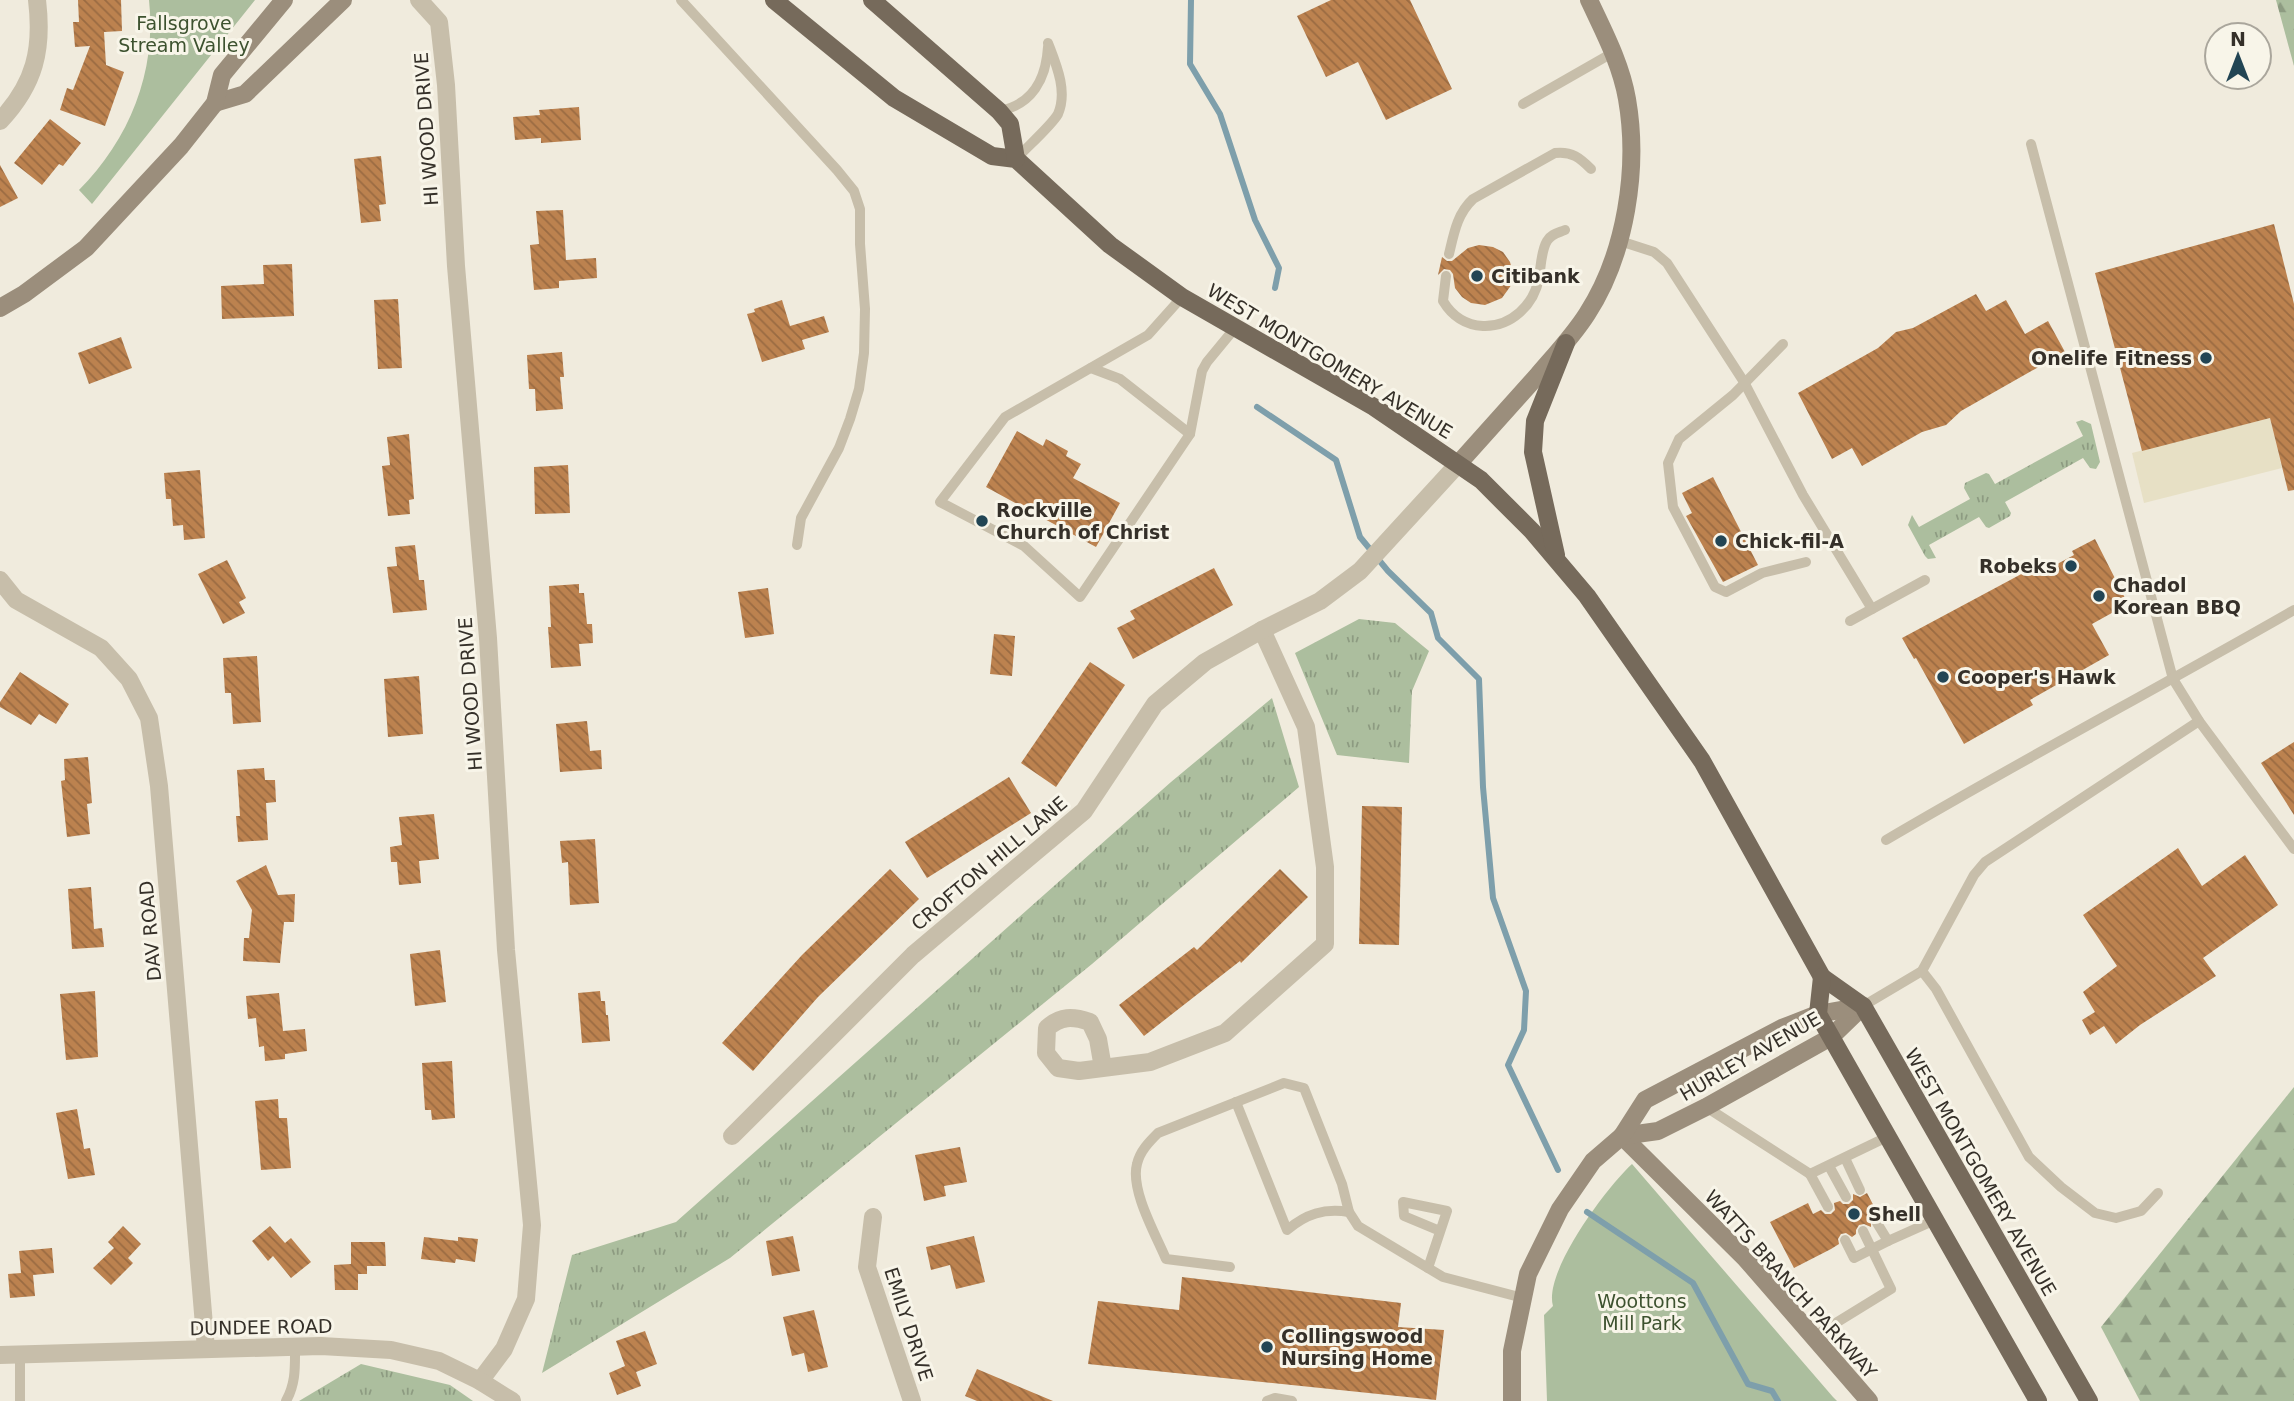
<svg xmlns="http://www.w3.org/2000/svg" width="2294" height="1401" viewBox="0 0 2294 1401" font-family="'DejaVu Sans',sans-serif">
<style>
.grass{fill:url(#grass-tufts)}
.forest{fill:url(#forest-firs)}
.park{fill:#acbe9e}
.plaza{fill:#e7e0c5}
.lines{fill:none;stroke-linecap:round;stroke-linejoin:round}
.stream{stroke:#7e9fab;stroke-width:6}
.building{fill:url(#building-back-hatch)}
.lane{stroke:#c7beaa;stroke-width:10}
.street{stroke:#c7beaa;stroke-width:18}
.secondary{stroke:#9b8e7c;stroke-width:18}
.primary{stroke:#766a5b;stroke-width:18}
.poi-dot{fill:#224554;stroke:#f8f5e9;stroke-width:2.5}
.labels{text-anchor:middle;stroke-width:6;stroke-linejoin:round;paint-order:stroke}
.park-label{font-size:19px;fill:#3d522f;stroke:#f8f5e9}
.street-label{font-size:19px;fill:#353029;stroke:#f8f5e9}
.poi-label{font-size:19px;font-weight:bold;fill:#353029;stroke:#f8f5e9;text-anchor:start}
</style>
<defs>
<pattern id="grass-tufts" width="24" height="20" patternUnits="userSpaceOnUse" patternTransform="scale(1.75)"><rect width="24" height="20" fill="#acbe9e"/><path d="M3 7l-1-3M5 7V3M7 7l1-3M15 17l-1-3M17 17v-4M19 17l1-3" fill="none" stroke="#8d9b81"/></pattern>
<pattern id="forest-firs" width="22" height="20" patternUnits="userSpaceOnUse" patternTransform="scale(1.75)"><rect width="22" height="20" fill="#acbe9e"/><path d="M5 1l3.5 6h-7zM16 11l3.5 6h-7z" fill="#8d9b81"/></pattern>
<pattern id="building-back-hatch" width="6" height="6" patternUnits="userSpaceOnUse" patternTransform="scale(1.75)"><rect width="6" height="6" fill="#bc824f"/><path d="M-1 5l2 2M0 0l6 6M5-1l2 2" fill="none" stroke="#9a6b42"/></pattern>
</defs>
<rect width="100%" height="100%" fill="#f0ebdd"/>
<g class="grass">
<polygon points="2082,420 2091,424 2100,462 2096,469 2090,468 2083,458 2005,502 2011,513 2010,516 1989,528 1986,527 1979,517 1929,545 1936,558 1928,559 1925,556 1908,525 1912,515 1919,527 1970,499 1964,488 1965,483 1986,473 1989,474 1995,484 2083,436 2076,422"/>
<polygon points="1359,619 1395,623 1429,651 1412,691 1409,763 1337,755 1295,653"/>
<polygon points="1272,698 1299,787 1092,964 730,1258 542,1373 572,1255 676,1222 1171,782"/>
<polygon points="361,1364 450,1385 473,1401 299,1401"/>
</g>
<g class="forest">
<polygon points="2276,0 2294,0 2294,66"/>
<polygon points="2294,1087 2294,1401 2140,1401 2101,1327"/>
</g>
<g class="park">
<path d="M149 0H255L92 204 79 190C129 140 157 72 149 0Z"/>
<path d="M1632 1164 1833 1397 1837 1401H1547L1544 1315 1553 1306C1543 1272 1607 1187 1632 1164Z"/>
</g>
<polygon class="plaza" points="2270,418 2282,468 2144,503 2132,453"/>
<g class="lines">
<g class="stream">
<polyline points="1191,0 1190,64 1220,114 1255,220 1279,268 1275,288"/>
<polyline points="1257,407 1336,460 1360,537 1388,571 1431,613 1438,638 1479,679 1483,787 1493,898 1526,991 1524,1030 1508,1065 1558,1170"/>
<polyline points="1587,1212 1693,1283 1748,1384 1772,1391 1778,1401"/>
</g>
</g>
<g class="building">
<polygon points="78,0 121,0 122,31 104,32 106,65 124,72 105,126 60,110 67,88 73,90 90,46 75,47 73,22 79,22"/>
<polygon points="1331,0 1410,0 1452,89 1386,120 1358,62 1326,77 1297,16"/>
<polygon points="579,107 581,140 541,143 541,138 515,140 513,117 540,115 539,110"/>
<polygon points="50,119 81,143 63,166 59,164 42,185 14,163"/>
<polygon points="381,156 386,204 379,205 381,221 361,223 354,159"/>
<polygon points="0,165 18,198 0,207"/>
<polygon points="563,210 566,260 596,258 597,278 559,281 559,288 534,290 530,245 539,244 536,211"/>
<polygon points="2274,224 2294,304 2294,490 2288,491 2270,418 2142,451 2095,273"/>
<polygon points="1479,245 1493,247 1503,252 1510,262 1513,273 1512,284 1502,298 1485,305 1471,303 1462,297 1455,288 1453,274 1450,270 1444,269 1438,275 1442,257 1447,261 1452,261 1468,248"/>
<polygon points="292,264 294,316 222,319 221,286 264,284 263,265"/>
<polygon points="1976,294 1986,311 2006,300 2025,334 2048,321 2065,352 1961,411 1946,425 1922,432 1862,466 1852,448 1832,459 1798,393 1878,348 1896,332 1913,328"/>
<polygon points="398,299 402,368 378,369 374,300"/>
<polygon points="782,300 790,326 824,316 829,332 802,340 805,349 762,362 747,314 755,312 754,309"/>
<polygon points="121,337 132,368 89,384 78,353"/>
<polygon points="562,352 564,377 560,377 563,409 536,411 535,389 529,389 527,355"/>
<polygon points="1017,431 1043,446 1046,439 1068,451 1066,456 1081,464 1073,478 1120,503 1096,547 986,487"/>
<polygon points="409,434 414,499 409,500 410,514 388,516 382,466 390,465 387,437"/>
<polygon points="568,465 570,513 535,514 534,467"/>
<polygon points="200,470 205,538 184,540 183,525 173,526 171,499 166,499 164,473"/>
<polygon points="1713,477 1758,565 1723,582 1686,516 1692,513 1682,493"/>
<polygon points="2095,539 2128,604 2092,624 2109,655 2030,700 2033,705 1964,744 1916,658 1914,659 1902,638 2042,563 2046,570 2074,555 2072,551"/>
<polygon points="415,545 419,580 424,580 427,610 393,613 387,567 397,566 395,547"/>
<polygon points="227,560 246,598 239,602 245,613 223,624 198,574"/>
<polygon points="1214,568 1233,605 1133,659 1117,628 1135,619 1130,611"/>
<polygon points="579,584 579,593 584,593 587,624 592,624 593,643 579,644 581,666 551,668 548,627 551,627 549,586"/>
<polygon points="768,588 774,634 745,638 738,592"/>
<polygon points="994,634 1015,636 1012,676 990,674"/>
<polygon points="257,656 261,722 233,724 231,693 225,693 223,658"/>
<polygon points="1090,662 1125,685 1056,787 1021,763"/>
<polygon points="20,672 69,704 56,724 39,714 31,725 0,707 0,702"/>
<polygon points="419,676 423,734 388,737 384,679"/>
<polygon points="587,721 590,751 601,750 602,769 560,772 556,724"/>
<polygon points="2294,742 2294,815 2261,763"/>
<polygon points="88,757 92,803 87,804 90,834 67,837 61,781 65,780 64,759"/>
<polygon points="264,768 265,780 275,780 276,802 266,803 268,840 238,842 236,816 240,816 237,770"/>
<polygon points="1009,777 1031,813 927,878 905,842"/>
<polygon points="1362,806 1402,807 1399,945 1359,944"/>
<polygon points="434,814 439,859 419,861 421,883 399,885 397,862 391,862 390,847 402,845 399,817"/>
<polygon points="595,839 599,903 570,905 568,862 562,863 560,841"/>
<polygon points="2178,848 2202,886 2245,855 2278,905 2203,958 2216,976 2140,1025 2116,1044 2104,1026 2090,1035 2082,1020 2095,1012 2083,992 2117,966 2083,915"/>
<polygon points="266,865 278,895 295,894 294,922 284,922 280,963 243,961 244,938 249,938 252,910 236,881"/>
<polygon points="890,869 919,899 818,997 753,1071 722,1043 802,955"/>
<polygon points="1280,869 1308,897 1241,963 1240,961 1144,1036 1119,1005 1194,947 1197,950"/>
<polygon points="91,887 94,929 102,928 104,947 72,949 68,889"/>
<polygon points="440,950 446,1002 415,1006 410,954"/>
<polygon points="95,991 98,1057 66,1060 60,994"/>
<polygon points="600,991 601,1001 605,1001 606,1015 608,1015 610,1041 582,1043 578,993"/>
<polygon points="279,993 283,1031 305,1029 307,1051 285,1054 285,1059 265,1061 264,1046 259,1047 256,1018 248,1019 246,996"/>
<polygon points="452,1061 455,1118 432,1120 431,1110 425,1110 422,1063"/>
<polygon points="278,1099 279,1118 287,1118 291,1168 261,1170 255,1101"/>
<polygon points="77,1109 84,1149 90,1148 95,1175 68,1179 56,1113"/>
<polygon points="960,1147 967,1182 944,1186 946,1196 924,1201 915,1155"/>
<polygon points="1867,1193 1879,1216 1871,1219 1871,1227 1864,1224 1859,1225 1856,1230 1856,1234 1852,1237 1846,1233 1841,1234 1838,1239 1839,1244 1831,1249 1794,1268 1770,1222 1808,1203 1813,1214 1821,1210 1825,1214 1831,1214 1835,1210 1834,1203 1840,1201 1843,1204 1849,1204 1853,1200 1853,1194 1860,1197"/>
<polygon points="123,1226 141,1244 128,1258 133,1263 111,1285 93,1268 114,1248 108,1242"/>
<polygon points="270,1226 285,1243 291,1238 311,1262 291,1278 273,1256 268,1261 252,1241"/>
<polygon points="793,1236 800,1271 772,1276 766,1241"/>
<polygon points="974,1236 985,1282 956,1289 950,1265 931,1270 926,1247"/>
<polygon points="424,1237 458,1241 458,1237 478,1239 475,1262 456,1259 455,1263 421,1259"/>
<polygon points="351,1242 385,1242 386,1266 367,1266 367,1274 358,1274 358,1290 335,1290 334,1265 351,1264"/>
<polygon points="52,1248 54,1273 33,1275 35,1296 10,1298 8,1274 21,1273 19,1251"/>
<polygon points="1182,1277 1401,1303 1398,1327 1444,1330 1436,1400 1088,1364 1098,1301 1179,1310"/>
<polygon points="814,1310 828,1367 808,1372 804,1353 792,1356 783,1317"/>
<polygon points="645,1331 657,1364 636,1372 641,1386 617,1395 609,1373 625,1366 616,1341"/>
<polygon points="977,1369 1053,1401 977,1401 965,1396"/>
</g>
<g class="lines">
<g class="lane">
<polyline points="681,0 837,170 854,191 860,209 860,244 865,309 864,353 859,389 850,419 839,448 801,518 797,545"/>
<polyline points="1523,104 1614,52"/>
<path d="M999 111C1032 105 1046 79 1048 47"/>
<polyline points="2031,144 2173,679 2199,721 2294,849"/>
<path d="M1016 159C1026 148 1052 125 1058 114 1068 91 1056 64 1048 43"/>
<polyline points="1620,241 1654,252 1667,263 1744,382 1803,495 1872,609"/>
<path d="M1449 254C1454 233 1457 214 1473 199L1555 153C1572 151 1580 158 1591 169"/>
<path d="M1446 276 1443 301C1452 316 1465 325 1483 326 1511 327 1534 305 1539 278 1541 266 1541 251 1547 241 1551 234 1558 233 1565 230"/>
<polyline points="1182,297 1148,335 1005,417 940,502 1024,546 1080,597 1190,434 1202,371 1207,362 1235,328"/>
<polyline points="1783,344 1733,395 1679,439 1668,463 1673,507 1715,587 1726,592 1762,573 1806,562"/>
<polyline points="1091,368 1120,379 1190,434"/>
<polyline points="1850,621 1925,580"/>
<path d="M1886 840C2020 761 2158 688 2294 610"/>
<polyline points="1922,971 1936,989 2029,1157 2061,1187 2095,1213 2116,1218 2141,1211 2158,1193"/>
<polyline points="1863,1006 1922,971 1974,875 1985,862 2199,721"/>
<path d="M1236 1102 1287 1230C1306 1214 1324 1208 1349 1212"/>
<polyline points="1706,1107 1810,1174 1887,1137"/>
<polyline points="1845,1158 1860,1190"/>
<polyline points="1829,1166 1846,1197"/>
<polyline points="1810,1174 1828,1207"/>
<polyline points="1440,1231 1404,1216 1403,1202 1447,1211 1428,1268 1443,1277 1523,1298"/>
<polyline points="1845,1240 1854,1258 1888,1241 1877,1223"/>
<polyline points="1888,1241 1935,1220"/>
<path d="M1230 1267 1166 1259C1156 1235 1130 1190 1137 1164 1140 1151 1149 1142 1158 1133L1284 1083 1304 1088 1342 1184 1349 1212 1358 1226 1428 1268"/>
<polyline points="1813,1337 1891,1289 1863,1231"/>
<polyline points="20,1354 20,1401"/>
<path d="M286 1401C296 1383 295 1367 295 1347"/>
<polyline points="1267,1401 1275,1398 1292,1401"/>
</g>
<g class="street">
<polyline points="419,0 439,22 446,85 456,266 488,638 506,950 532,1225 526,1299 504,1349 480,1381"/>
<path d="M0 121C35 84 43 49 37 0"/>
<polyline points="0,580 16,600 101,648 129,679 149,718 159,786 206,1349"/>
<path d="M1103 1068 1098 1039 1090 1022C1072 1016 1061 1016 1047 1028L1046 1053 1058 1068 1079 1071 1150 1062 1225 1033 1325 944V867L1306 727 1262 630"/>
<polyline points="732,1136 913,955 1084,811 1155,704 1205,662 1262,630 1320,601 1360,571 1459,463"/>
<polyline points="873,1217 867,1267 912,1401"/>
<polyline points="0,1355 321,1346 391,1350 439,1361 480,1381 512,1401"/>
</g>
<g class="secondary">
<polyline points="215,103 245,94 343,0"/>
<polyline points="0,308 24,294 86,248 181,146 215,103 222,75 284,0"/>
<path d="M1459 463C1485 434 1511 405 1537 376 1554 356 1573 336 1587 314 1626 254 1639 168 1627 99 1621 64 1604 32 1589 0"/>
<polyline points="1622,1136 1745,1258 1869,1401"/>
<polyline points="1622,1136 1658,1131 1706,1107 1831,1037 1863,1006"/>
<polyline points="1512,1401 1512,1351 1528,1274 1560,1209 1593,1161 1622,1136 1645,1100 1782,1028 1818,1014 1863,1006"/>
</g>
<g class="primary">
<polyline points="774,0 894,98 992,156 1016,159 1110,245 1182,297 1374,407 1481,480 1532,531 1587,596 1702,761 1822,977 1863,1006 2089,1401"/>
<polyline points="872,0 999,111 1010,124 1016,159"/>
<polyline points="1556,555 1533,452 1535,421 1566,343"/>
<polyline points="1822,977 1818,1014 2038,1401"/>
</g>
</g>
<g class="poi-dot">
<circle cx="1477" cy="276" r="7"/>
<circle cx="2206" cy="358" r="7"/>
<circle cx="982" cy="521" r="7"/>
<circle cx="1721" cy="541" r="7"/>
<circle cx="2071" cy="566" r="7"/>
<circle cx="2099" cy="596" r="7"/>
<circle cx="1943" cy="677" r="7"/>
<circle cx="1854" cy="1214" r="7"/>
<circle cx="1267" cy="1347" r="7"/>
</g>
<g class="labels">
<g class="park-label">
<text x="184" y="30">Fallsgrove<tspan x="184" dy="22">Stream Valley</tspan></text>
<text x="1642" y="1308">Woottons<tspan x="1642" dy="22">Mill Park</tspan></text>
</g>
<g class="street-label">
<text transform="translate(426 129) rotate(-94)" y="7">HI WOOD DRIVE</text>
<text transform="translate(1330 361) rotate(31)" y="7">WEST MONTGOMERY AVENUE</text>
<text transform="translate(470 694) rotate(-94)" y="7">HI WOOD DRIVE</text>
<text transform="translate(989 863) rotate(-40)" y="7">CROFTON HILL LANE</text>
<text transform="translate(150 931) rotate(-95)" y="7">DAV ROAD</text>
<text transform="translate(1750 1056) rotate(-30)" y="7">HURLEY AVENUE</text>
<text transform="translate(1981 1172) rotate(60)" y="7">WEST MONTGOMERY AVENUE</text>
<text transform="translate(1791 1284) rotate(48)" y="7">WATTS BRANCH PARKWAY</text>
<text transform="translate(909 1324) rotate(72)" y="7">EMILY DRIVE</text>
<text transform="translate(261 1327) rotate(-1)" y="7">DUNDEE ROAD</text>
</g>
<g class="poi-label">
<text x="1491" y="283">Citibank</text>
<text x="2192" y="365" text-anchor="end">Onelife Fitness</text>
<text x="996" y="517">Rockville<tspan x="996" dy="22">Church of Christ</tspan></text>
<text x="1735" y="548">Chick-fil-A</text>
<text x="2057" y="573" text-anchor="end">Robeks</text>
<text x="2113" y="592">Chadol<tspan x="2113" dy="22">Korean BBQ</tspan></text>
<text x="1957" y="684">Cooper's Hawk</text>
<text x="1868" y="1221">Shell</text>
<text x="1281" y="1343">Collingswood<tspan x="1281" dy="22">Nursing Home</tspan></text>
</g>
</g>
<g transform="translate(2238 56)"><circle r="33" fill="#f8f5e9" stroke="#aaa69c" stroke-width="2"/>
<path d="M0-5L12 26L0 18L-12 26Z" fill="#224554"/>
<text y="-10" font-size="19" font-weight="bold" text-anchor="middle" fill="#353029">N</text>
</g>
</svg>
